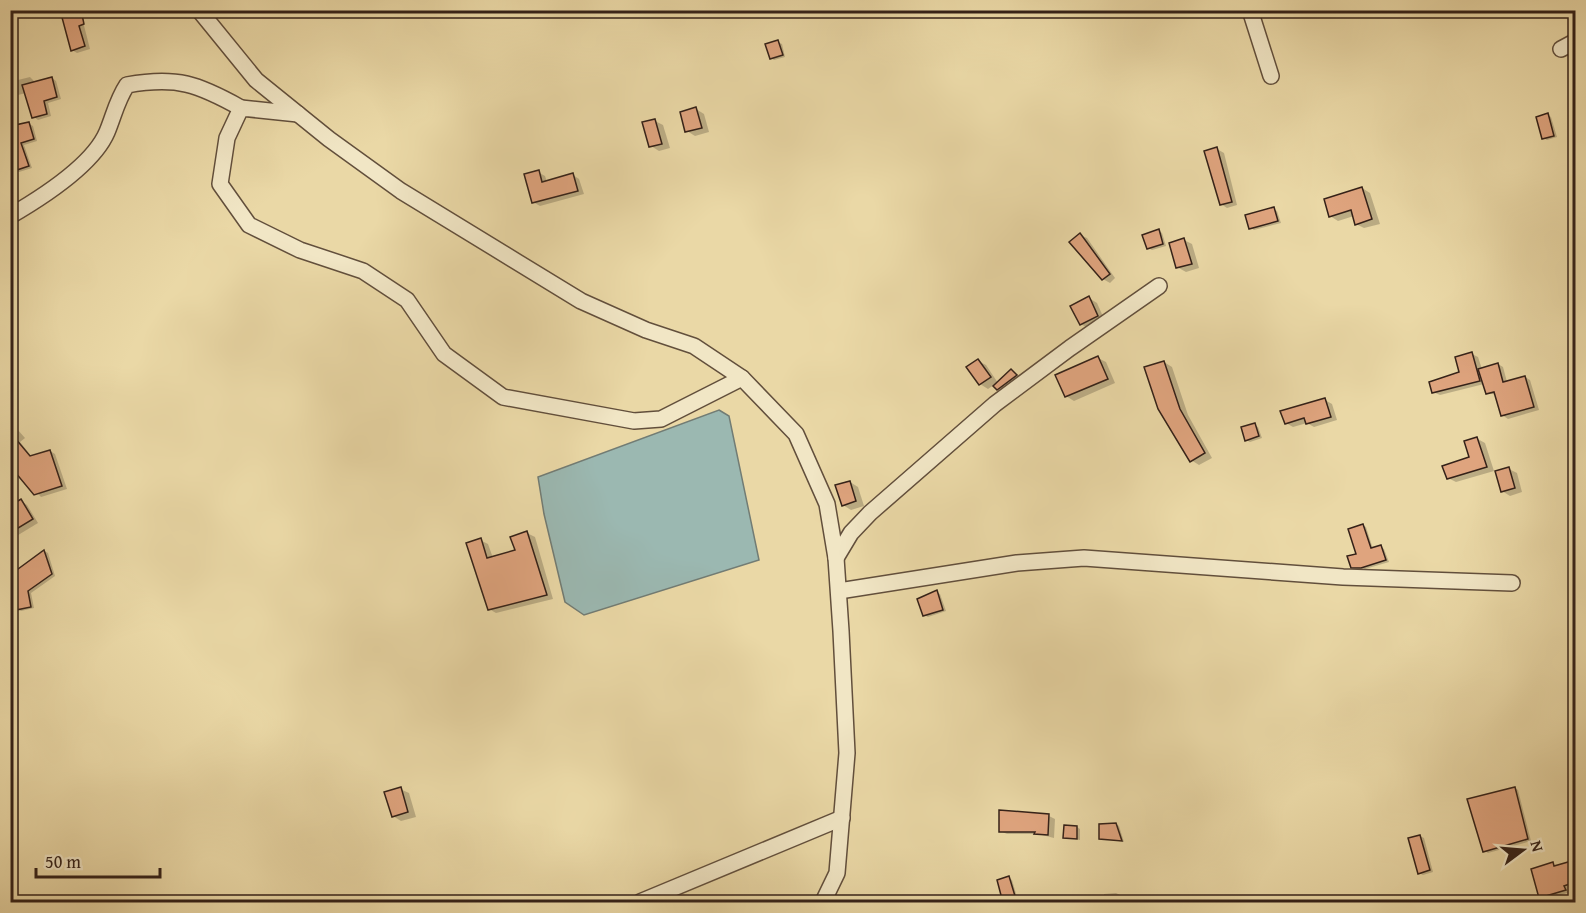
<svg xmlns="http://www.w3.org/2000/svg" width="1586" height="913" viewBox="0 0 1586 913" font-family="'Gentium Book Plus',serif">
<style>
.water{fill:#9bb8b1;stroke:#727c74;stroke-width:1.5}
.shadow{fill:#0003}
.building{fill:#dfa47e;stroke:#342118;stroke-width:1.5}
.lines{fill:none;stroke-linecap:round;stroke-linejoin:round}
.minor-casing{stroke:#624f3c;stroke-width:18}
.minor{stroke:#f1e6c5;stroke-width:15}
</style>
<rect width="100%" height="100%" fill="#ead8a6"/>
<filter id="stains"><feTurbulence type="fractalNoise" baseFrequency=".00333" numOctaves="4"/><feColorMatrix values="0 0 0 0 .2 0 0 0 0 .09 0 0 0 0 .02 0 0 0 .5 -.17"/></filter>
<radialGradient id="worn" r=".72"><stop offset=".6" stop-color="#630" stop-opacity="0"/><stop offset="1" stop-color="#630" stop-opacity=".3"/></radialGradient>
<polygon class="water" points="719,410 729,416 759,560 584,615 565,602 544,514 538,477"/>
<g class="shadow">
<polygon points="80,10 90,49 77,53 72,50"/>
<polygon points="778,42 782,44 785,57 774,60 771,58"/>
<polygon points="30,77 36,83 52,78 56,81 61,99 48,103 51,116 38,120 34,117 26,93 10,97 10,82"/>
<polygon points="696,109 704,114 709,132 695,136 687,131"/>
<polygon points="1548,115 1551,117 1557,137 1547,140 1543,138"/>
<polygon points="655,121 663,125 670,148 659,151 651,146"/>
<polygon points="29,124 33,126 37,141 24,145 32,168 19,172 15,170 10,156"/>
<polygon points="1217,149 1224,153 1237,205 1227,208 1221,204"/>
<polygon points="538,172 545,176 547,182 573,175 579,179 584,194 540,206 533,202"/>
<polygon points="1362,188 1370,193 1380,224 1364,228 1356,224 1354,216 1338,221 1330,216"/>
<polygon points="1273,209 1277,211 1281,223 1254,230 1251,228"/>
<polygon points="1159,231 1162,233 1166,246 1152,250 1148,248"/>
<polygon points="1080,235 1087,238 1115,278 1110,283 1103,279"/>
<polygon points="1184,240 1192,244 1199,268 1186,272 1177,267"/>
<polygon points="1089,298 1097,303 1105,321 1089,329 1081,324"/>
<polygon points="1472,354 1478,357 1482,369 1498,364 1503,367 1507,382 1525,377 1530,380 1539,410 1508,419 1502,415 1497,395 1487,393 1484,384 1440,395 1433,392 1461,373"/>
<polygon points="1098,358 1106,362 1115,383 1074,401 1066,396"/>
<polygon points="978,361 986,365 998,383 1011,371 1024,380 1006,394 994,385 988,389 980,384"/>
<polygon points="1164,362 1172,367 1188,415 1212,458 1199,465 1191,460"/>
<polygon points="1325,400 1332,404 1337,420 1314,427 1307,423 1293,427 1286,423"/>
<polygon points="10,421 25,438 20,442 32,457 50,451 55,454 67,489 41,497 14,468 10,471"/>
<polygon points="1254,425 1258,427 1262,438 1250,442 1246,440"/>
<polygon points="1476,438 1485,443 1494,471 1456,482 1448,478 1471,458"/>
<polygon points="1509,469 1517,473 1522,492 1510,496 1502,491"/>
<polygon points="850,482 858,487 864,506 851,510 843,505"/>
<polygon points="21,501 27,505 38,523 10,540 10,515"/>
<polygon points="1362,525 1366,527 1373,549 1381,547 1384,549 1389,562 1365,569 1352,567 1358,555"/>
<polygon points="527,533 535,537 553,599 496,613 489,609 480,540 488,544 493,558 517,551"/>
<polygon points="44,551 48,553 55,576 31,593 34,608 21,611 17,609 16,600 10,601 10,563 20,569"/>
<polygon points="936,592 940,594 946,611 928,617 924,615 925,595"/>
<polygon points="1515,788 1518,790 1531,841 1488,853 1485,851"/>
<polygon points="400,789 409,793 416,817 401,821 393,816"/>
<polygon points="1049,816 1055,819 1054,838 1038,834 1007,834 1000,831"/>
<polygon points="1116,824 1119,826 1124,842 1101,838"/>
<polygon points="1077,827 1080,829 1080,840 1065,837"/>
<polygon points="1420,836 1424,838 1433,872 1423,875 1419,873"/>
<polygon points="1576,861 1576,887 1569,889 1570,892 1546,900 1540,897 1553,864 1558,867"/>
<polygon points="1009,878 1012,880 1017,897 1007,900 1003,898"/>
<polygon points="1116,893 1120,895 1120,902 1104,902 1104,894"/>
<polygon points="903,895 916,895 925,902 903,902"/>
</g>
<g class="building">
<polygon points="60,10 81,10 84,24 79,26 85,46 71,51"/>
<polygon points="778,40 783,55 770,59 765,44"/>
<polygon points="52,77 57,97 44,101 47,114 32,118 22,85"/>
<polygon points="696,107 702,128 685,132 680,112"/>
<polygon points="1548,113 1554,136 1542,139 1536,117"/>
<polygon points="13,118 15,125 29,122 34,139 21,143 29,166 14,171 10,161 10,119"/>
<polygon points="655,119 662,144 649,147 642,122"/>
<polygon points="1217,147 1232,202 1220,205 1204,151"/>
<polygon points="539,170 542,182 573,173 578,191 532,203 524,174"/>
<polygon points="1362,187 1372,219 1355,225 1351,210 1329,217 1324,199"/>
<polygon points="1274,207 1278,221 1249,229 1245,215"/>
<polygon points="1159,229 1163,244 1147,249 1142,235"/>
<polygon points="1080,233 1110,274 1102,280 1069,242"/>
<polygon points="1184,238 1192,264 1176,268 1169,243"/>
<polygon points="1089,296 1098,316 1080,325 1070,306"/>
<polygon points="1472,352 1480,381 1432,393 1429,382 1459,372 1455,357"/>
<polygon points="1098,356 1108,379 1065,397 1055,375"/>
<polygon points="978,359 991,377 979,385 966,367"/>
<polygon points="1164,361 1180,409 1205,453 1190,462 1158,409 1144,367"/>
<polygon points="1498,363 1503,382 1525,376 1534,407 1501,416 1494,392 1486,394 1478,369"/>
<polygon points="1011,369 1017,375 997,390 993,386"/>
<polygon points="1325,398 1331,417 1306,424 1304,418 1285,424 1280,411"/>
<polygon points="1255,423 1259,436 1245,441 1241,427"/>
<polygon points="10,432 30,456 50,450 62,486 34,495 10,466"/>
<polygon points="1477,437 1487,467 1447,479 1442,466 1469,457 1464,441"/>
<polygon points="1509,467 1515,488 1501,492 1495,471"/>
<polygon points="850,481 856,501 842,506 835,485"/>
<polygon points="21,499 33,519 10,533 10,506"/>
<polygon points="1363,524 1371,548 1381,545 1386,560 1361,568 1351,568 1347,556 1356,554 1348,529"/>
<polygon points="527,531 547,595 488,610 466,543 481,538 487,558 515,550 510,537"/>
<polygon points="44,550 52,574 28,591 31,607 16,610 14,598 10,599 10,558 18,569"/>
<polygon points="937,590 943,610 923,616 917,599"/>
<polygon points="401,787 408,812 392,817 384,792"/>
<polygon points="1515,787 1528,839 1483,852 1467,799"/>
<polygon points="999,810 1049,814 1048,835 1034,834 1035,832 999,832"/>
<polygon points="1116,823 1122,841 1099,839 1099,824"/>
<polygon points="1064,825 1077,826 1077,839 1063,838"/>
<polygon points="1420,835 1430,870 1418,874 1408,838"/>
<polygon points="1575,860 1575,882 1564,886 1566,890 1539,898 1531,869 1553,862 1554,866"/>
<polygon points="1009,876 1015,896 1002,899 997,880"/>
</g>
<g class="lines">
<defs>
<g id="minor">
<polyline points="199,10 256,80 329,139 401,191 581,301 646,330 694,346 742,378 796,434 827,504 836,558 841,631 847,753 837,873 823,902"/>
<polyline points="1250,10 1271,76"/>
<polyline points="1561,49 1576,41"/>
<polyline points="298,114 241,108 227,138 220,184 249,225 300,250 363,271 407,300 444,354 503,397 634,421 661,419 742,378"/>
<path d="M10 216C41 198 93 165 107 132 114 115 117 100 127 85 177 76 198 84 241 108"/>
<polyline points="836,558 851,533 870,513 995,404 1070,348 1159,286"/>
<polyline points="839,591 1017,563 1084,558 1343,577 1512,583"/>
<polyline points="640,902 842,818"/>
</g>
</defs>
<use href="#minor" class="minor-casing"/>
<use href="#minor" class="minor"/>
</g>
<rect width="1586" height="913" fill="none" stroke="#ead8a6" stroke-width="36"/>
<rect x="12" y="12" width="1562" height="889" fill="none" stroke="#342118" stroke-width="3"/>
<rect x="18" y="18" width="1550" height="877" fill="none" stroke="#342118" stroke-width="1.5"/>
<g transform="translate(1523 850) rotate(74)" stroke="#f1e6c5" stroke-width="4.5" paint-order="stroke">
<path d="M0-4.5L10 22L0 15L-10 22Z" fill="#342118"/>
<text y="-9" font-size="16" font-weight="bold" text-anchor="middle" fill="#342118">N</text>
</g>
<path d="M36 868v9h124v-9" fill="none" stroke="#342118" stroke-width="3"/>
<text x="45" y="868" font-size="18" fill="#342118" stroke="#f1e6c5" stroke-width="4.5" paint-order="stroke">50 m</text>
<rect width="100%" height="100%" filter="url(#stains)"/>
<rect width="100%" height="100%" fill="url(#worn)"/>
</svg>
